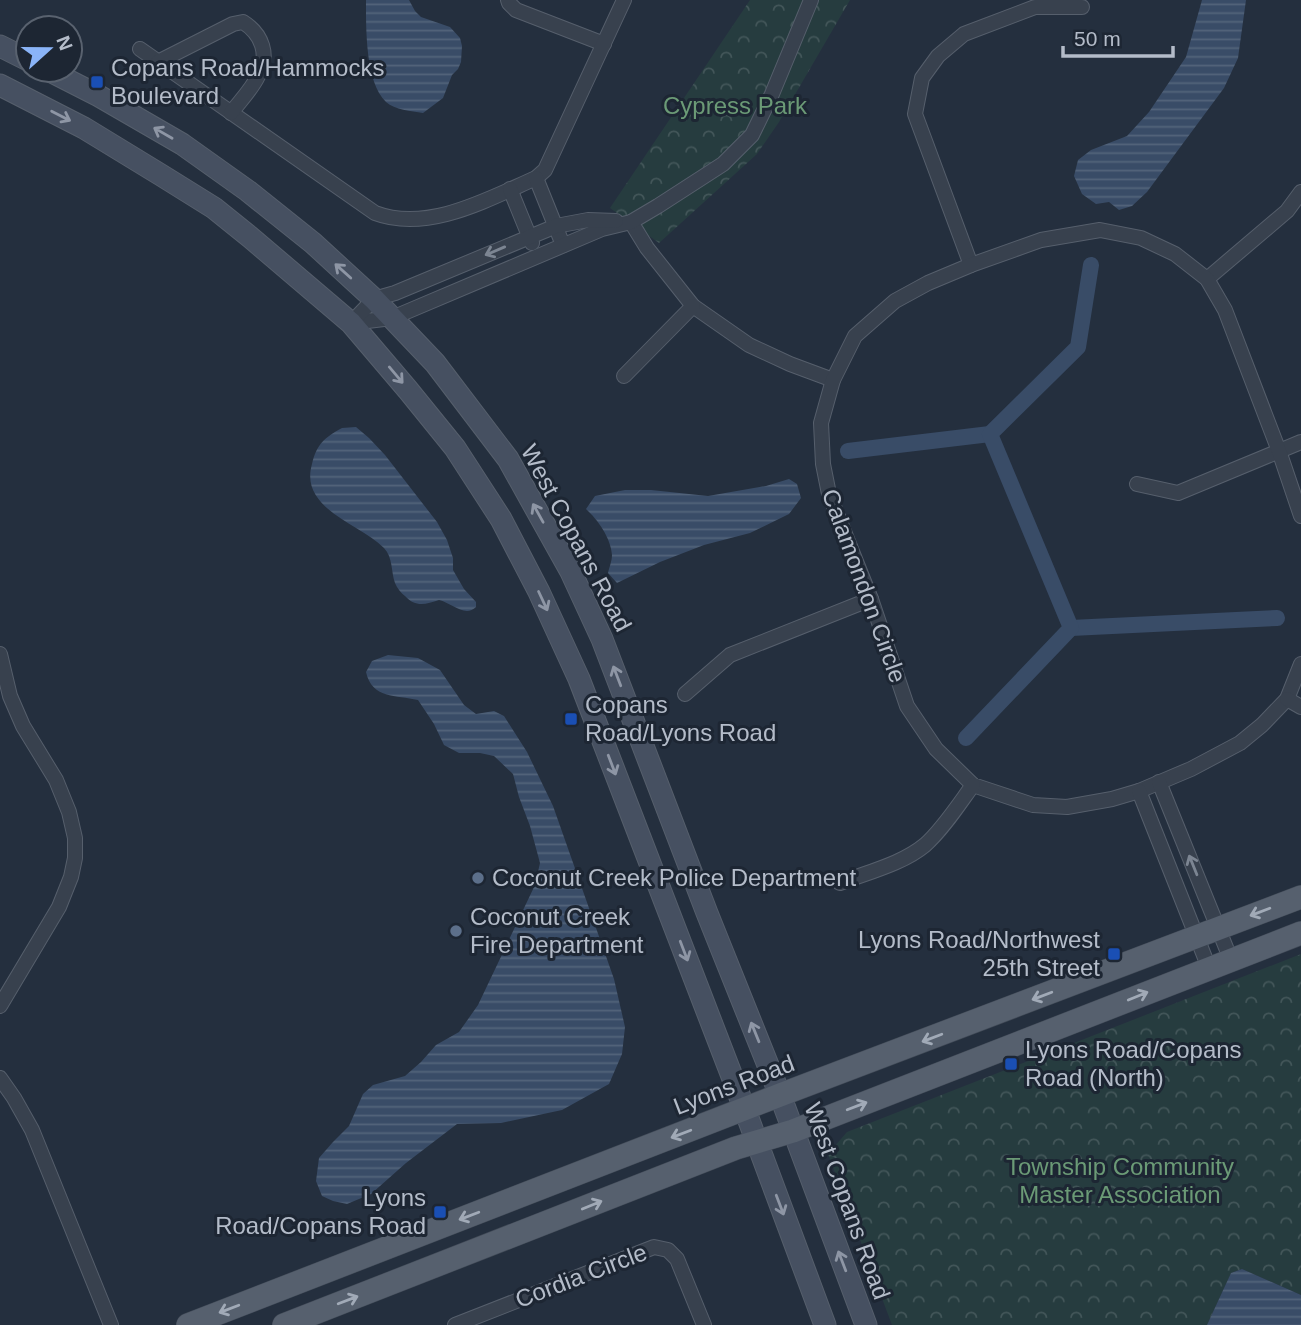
<svg xmlns="http://www.w3.org/2000/svg" width="1301" height="1325" viewBox="0 0 1301 1325" font-family="Helvetica,sans-serif">
<style>
.forest{fill:url(#forest-crowns)}
.water{fill:url(#water-rules)}
.lines{fill:none;stroke-linecap:round;stroke-linejoin:round}
.canal{stroke:#394c67;stroke-width:16}
.street-casing{stroke:#565f6c;stroke-width:16}
.secondary-casing{stroke:#565f6c;stroke-width:23}
.primary-casing{stroke:#414a57;stroke-width:24}
.street{stroke:#38414e;stroke-width:14}
.secondary{stroke:#465061;stroke-width:21}
.primary{stroke:#56606e;stroke-width:23}
.oneway{stroke:#8e96a5}
.oneway2{stroke:#7c8592}
.oneway3{stroke:#a1aab7}
.transit-dot{fill:#1a4fb4;stroke:#1d2633;stroke-width:2.5}
.service-dot{fill:#5c6f8a;stroke:#1d2633;stroke-width:2.5}
.labels{text-anchor:middle;stroke-width:6;stroke-linejoin:round;paint-order:stroke}
.poi-label{font-size:24px;fill:#b4bcc9;stroke:#1d2633;text-anchor:start}
.park-label{font-size:24px;fill:#6b9a76;stroke:#1d2633}
.street-label{font-size:24px;fill:#b4bcc9;stroke:#1d2633}
</style>
<defs>
<pattern id="forest-crowns" width="20" height="18" patternUnits="userSpaceOnUse" patternTransform="scale(1.75)"><rect width="20" height="18" fill="#263c3f"/><path d="M2 6a3 3 0 1 1 6 0M12 15a3 3 0 1 1 6 0" fill="none" stroke="#435659"/></pattern>
<pattern id="water-rules" width="6" height="5" patternUnits="userSpaceOnUse" patternTransform="scale(1.75)"><rect width="6" height="5" fill="#394c67"/><path d="M0 2.5h6" fill="none" stroke="#53647b"/></pattern>
</defs>
<rect width="100%" height="100%" fill="#242f3e"/>
<g class="forest">
<polygon points="750,0 850,0 779,122 757,154 659,243 610,208"/>
<polygon points="1301,954 1301,1295 1242,1269 1231,1273 1207,1325 892,1325 828,1154 847,1132"/>
</g>
<g class="water">
<path d="M366 0H409L415 11 421 17 450 27 460 38 462 46 461 62 458 69 452 75 443 98 423 113C411 111 395 110 386 102 365 82 366 27 366 0Z"/>
<polygon points="1202,0 1246,0 1238,58 1224,88 1147,192 1132,206 1119,210 1109,202 1096,204 1082,194 1074,176 1078,160 1091,150 1127,136 1149,112 1186,57"/>
<path d="M342 428 356 427 369 438 385 455 437 522 447 540 453 558V570L464 589 476 602V607C465 618 452 603 439 600 426 604 416 608 405 596 401 593 397 588 395 583 391 572 393 557 384 548 359 523 299 509 312 464 317 444 324 438 342 428Z"/>
<path d="M789 479 797 484 801 498 789 514 750 533 704 545 660 562 617 583 608 573C609 568 612 561 612 555 611 538 598 520 586 509L595 496 625 490H651L708 496 766 486Z"/>
<path d="M388 655 418 658 440 670 464 705 476 714 494 711 504 716 527 752 553 806 614 979 625 1027 622 1054 609 1084 562 1110 501 1123 457 1124 406 1163 371 1194 347 1204 333 1201 322 1196 316 1181 319 1158 333 1142 349 1126 363 1094 373 1085 405 1076 421 1062 436 1045 459 1032 478 1005 535 885 540 863 530 826 519 797 513 774 494 756 480 753H459L444 745 434 724 418 700C396 695 372 699 366 672L372 661Z"/>
<polygon points="1242,1269 1301,1295 1301,1325 1207,1325 1231,1273"/>
</g>
<g class="lines">
<g class="canal">
<polyline points="848,451 990,434"/>
<polyline points="1071,628 1277,618"/>
<polyline points="966,738 1071,628 990,434 1078,347 1091,265"/>
</g>
<defs>
<g id="street">
<polyline points="508,0 509,3 516,10 604,44"/>
<path d="M140 49 375 213C428 233 488 199 536 178L545 170 624 0"/>
<path d="M158 62 233 24 243 22C262 34 270 55 258 76 252 89 240 101 231 113"/>
<polyline points="536,178 563,245"/>
<polyline points="510,189 532,243"/>
<polyline points="631,222 647,248 693,306 749,345 790,364 833,380"/>
<polyline points="971,265 915,114 922,78 938,56 964,34 1035,7 1082,7"/>
<polyline points="1207,279 1287,211 1301,192"/>
<polyline points="351,323 392,318 602,229 631,222 658,206 723,164 752,135 772,94 811,0"/>
<polyline points="351,323 374,299 395,293 556,226 588,220 616,221"/>
<polyline points="624,376 693,306"/>
<polyline points="1137,484 1178,493 1301,442"/>
<polyline points="1301,516 1279,451 1225,310 1207,279 1175,254 1141,238 1100,230 1041,240 971,265 928,283 895,301 855,336 833,380 821,423 823,464 829,494 871,599 907,706 936,749 973,785 1033,805 1067,807 1112,799 1139,791 1191,769 1240,743 1262,725 1287,699 1301,664"/>
<polyline points="0,654 10,696 23,726 56,780 69,812 75,838 75,858 71,877 59,907 0,1006"/>
<polyline points="685,694 730,655 871,599"/>
<polyline points="1287,699 1301,707"/>
<polyline points="1159,782 1231,960"/>
<polyline points="1139,791 1209,968"/>
<path d="M840 883C868 872 902 864 925 845 943 829 959 804 973 785"/>
<polyline points="0,1078 14,1098 32,1130 111,1325"/>
<polyline points="455,1325 654,1247 668,1250 677,1259 704,1325"/>
</g>
<g id="secondary">
<polyline points="0,46 28,60"/>
<polyline points="48,70 99,96 182,144 248,191 313,243 374,299 435,363 508,459 571,572 602,639 707,913 780,1095 866,1325"/>
<polyline points="0,85 84,128 161,175 214,208 250,237 351,323 408,390 455,448 501,519 539,592 579,679 745,1110 825,1325"/>
</g>
<g id="primary">
<polyline points="188,1325 780,1095 1301,897"/>
<polyline points="284,1325 736,1148 793,1131 1301,933"/>
</g>
</defs>
<use href="#street" class="street-casing"/>
<use href="#secondary" class="secondary-casing"/>
<use href="#primary" class="primary-casing"/>
<use href="#street" class="street"/>
<use href="#secondary" class="secondary"/>
<use href="#primary" class="primary"/>
</g>
<defs><path id="oneway-shaft" d="M-6 0H5M1.5-3L5.5 0L1.5 3" fill="none" stroke-width="1.6" stroke-linecap="round" stroke-linejoin="round" transform="scale(1.75)"/></defs>
<g class="oneway">
<use href="#oneway-shaft" transform="translate(61 116) rotate(27)"/>
<use href="#oneway-shaft" transform="translate(163 133) rotate(-150)"/>
<use href="#oneway-shaft" transform="translate(343 271) rotate(-138)"/>
<use href="#oneway-shaft" transform="translate(396 375) rotate(50)"/>
<use href="#oneway-shaft" transform="translate(538 513) rotate(-119)"/>
<use href="#oneway-shaft" transform="translate(543 601) rotate(65)"/>
<use href="#oneway-shaft" transform="translate(617 676) rotate(-111)"/>
<use href="#oneway-shaft" transform="translate(612 765) rotate(69)"/>
<use href="#oneway-shaft" transform="translate(684 951) rotate(69)"/>
<use href="#oneway-shaft" transform="translate(755 1032) rotate(-112)"/>
<use href="#oneway-shaft" transform="translate(780 1205) rotate(69)"/>
<use href="#oneway-shaft" transform="translate(842 1261) rotate(-111)"/>
</g>
<g class="oneway2">
<use href="#oneway-shaft" transform="translate(495 251) rotate(157)"/>
<use href="#oneway-shaft" transform="translate(1193 865) rotate(-112)"/>
</g>
<g class="oneway3">
<use href="#oneway-shaft" transform="translate(1260 912) rotate(159)"/>
<use href="#oneway-shaft" transform="translate(1042 996) rotate(159)"/>
<use href="#oneway-shaft" transform="translate(1138 996) rotate(-22)"/>
<use href="#oneway-shaft" transform="translate(932 1038) rotate(159)"/>
<use href="#oneway-shaft" transform="translate(857 1106) rotate(-21)"/>
<use href="#oneway-shaft" transform="translate(681 1134) rotate(159)"/>
<use href="#oneway-shaft" transform="translate(592 1205) rotate(-22)"/>
<use href="#oneway-shaft" transform="translate(469 1216) rotate(159)"/>
<use href="#oneway-shaft" transform="translate(348 1300) rotate(-21)"/>
<use href="#oneway-shaft" transform="translate(229 1309) rotate(159)"/>
</g>
<g class="transit-dot">
<rect x="90" y="75" width="14" height="14" rx="3.5"/>
<rect x="564" y="712" width="14" height="14" rx="3.5"/>
<rect x="1107" y="947" width="14" height="14" rx="3.5"/>
<rect x="1004" y="1057" width="14" height="14" rx="3.5"/>
<rect x="433" y="1205" width="14" height="14" rx="3.5"/>
</g>
<g class="service-dot">
<circle cx="478" cy="878" r="7"/>
<circle cx="456" cy="931" r="7"/>
</g>
<g class="labels">
<g class="poi-label">
<text x="111" y="76">Copans Road/Hammocks<tspan x="111" dy="28">Boulevard</tspan></text>
<text x="585" y="713">Copans<tspan x="585" dy="28">Road/Lyons Road</tspan></text>
<text x="492" y="886">Coconut Creek Police Department</text>
<text x="470" y="925">Coconut Creek<tspan x="470" dy="28">Fire Department</tspan></text>
<text x="1100" y="948" text-anchor="end">Lyons Road/Northwest<tspan x="1100" dy="28">25th Street</tspan></text>
<text x="1025" y="1058">Lyons Road/Copans<tspan x="1025" dy="28">Road (North)</tspan></text>
<text x="426" y="1206" text-anchor="end">Lyons<tspan x="426" dy="28">Road/Copans Road</tspan></text>
</g>
<g class="park-label">
<text x="735" y="114">Cypress Park</text>
<text x="1120" y="1175">Township Community<tspan x="1120" dy="28">Master Association</tspan></text>
</g>
<g class="street-label">
<text transform="translate(576 538) rotate(62)" y="8">West Copans Road</text>
<text transform="translate(864 586) rotate(70)" y="8">Calamondon Circle</text>
<text transform="translate(734 1085) rotate(-21)" y="8">Lyons Road</text>
<text transform="translate(847 1201) rotate(70)" y="8">West Copans Road</text>
<text transform="translate(581 1276) rotate(-21)" y="8">Cordia Circle</text>
</g>
</g>
<g transform="translate(49 49) rotate(69)"><circle r="33" fill="#1d2633" stroke="#59626f" stroke-width="2"/>
<path d="M0-5L12 26L0 18L-12 26Z" fill="#8ab4f8"/>
<text y="-10" font-size="19" font-weight="bold" text-anchor="middle" fill="#b4bcc9">N</text>
</g>
<path d="M1063 46v10h110v-10" fill="none" stroke="#b4bcc9" stroke-width="3.5"/>
<text x="1074" y="46" font-size="21" fill="#b4bcc9" stroke="#1d2633" stroke-width="5" paint-order="stroke">50 m</text>
</svg>
